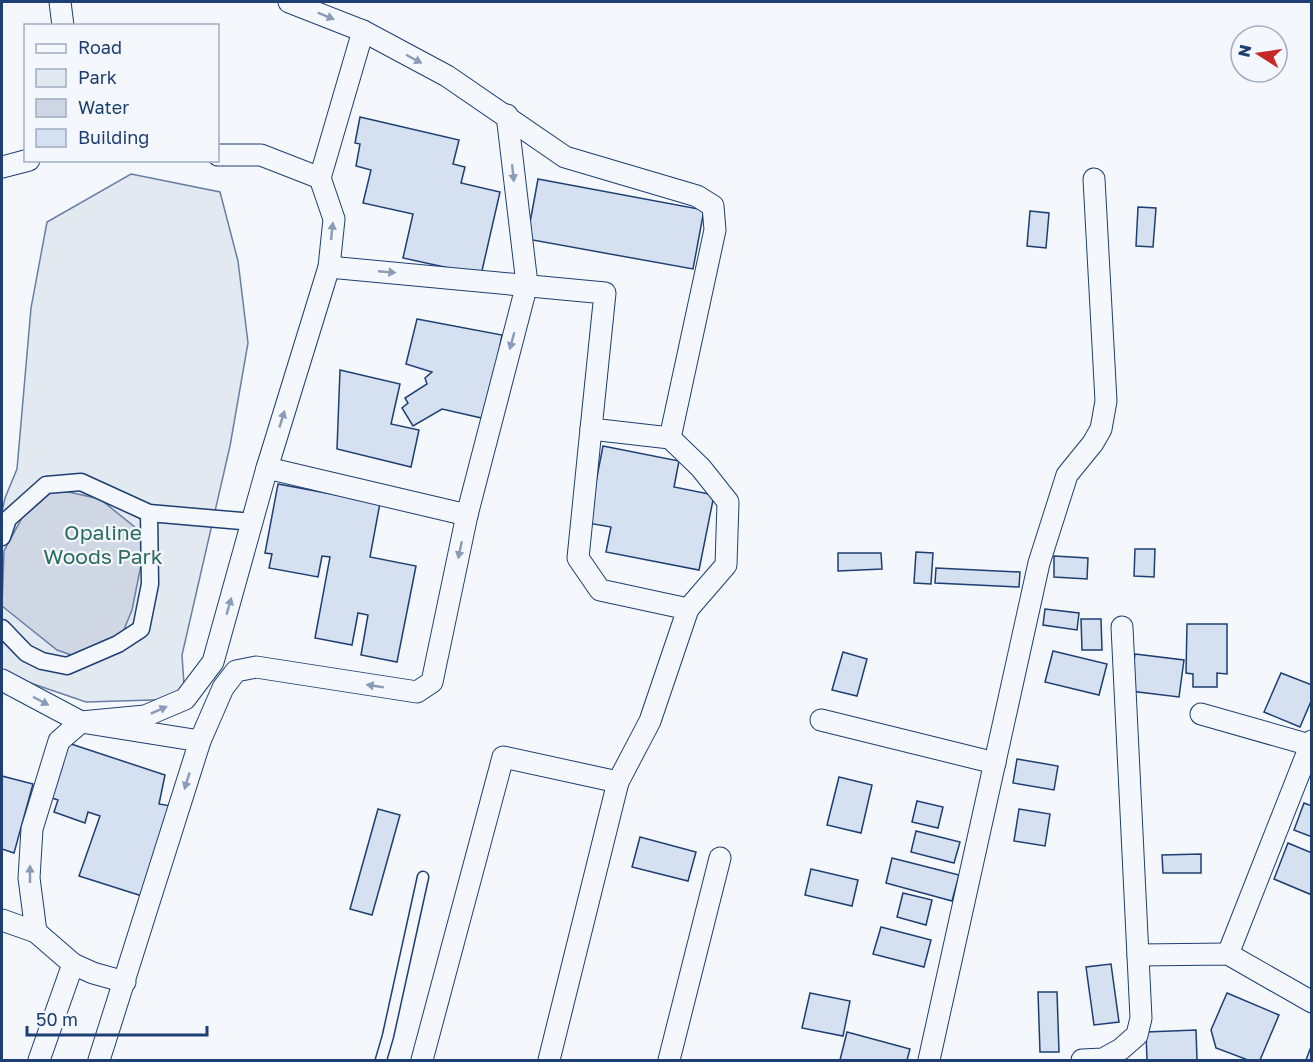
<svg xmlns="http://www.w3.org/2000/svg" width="1313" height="1062" viewBox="0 0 1313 1062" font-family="'Golos Text',sans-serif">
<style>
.green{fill:#e3e9f0;stroke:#687fa3;stroke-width:1.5}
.water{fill:#cfd7e4;stroke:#687fa3;stroke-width:1.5}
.building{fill:#d5e0f0;stroke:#1d3f73;stroke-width:1.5}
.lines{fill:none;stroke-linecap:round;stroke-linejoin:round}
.service-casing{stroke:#1d3f73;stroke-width:13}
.pedestrian-casing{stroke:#1d3f73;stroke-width:19}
.minor-casing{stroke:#1d3f73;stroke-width:23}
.service{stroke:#f4f7fb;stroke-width:10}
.pedestrian{stroke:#f4f7fb;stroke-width:16}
.minor{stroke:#f4f7fb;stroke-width:21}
.oneway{fill:#889bb7}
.labels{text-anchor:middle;stroke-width:4.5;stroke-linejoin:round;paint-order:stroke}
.park-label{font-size:21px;fill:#2c6c60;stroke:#f4f7fb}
</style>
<rect width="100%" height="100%" fill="#f4f7fb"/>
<polygon class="green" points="131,174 220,192 238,261 248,343 230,446 182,655 185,699 86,702 10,676 2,669 2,512 5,498 17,469 31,308 47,222"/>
<polygon class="water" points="55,489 100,499 136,528 144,550 132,610 118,644 83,659 57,650 2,606 4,551 22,518"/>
<g class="building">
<polygon points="360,117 459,140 453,164 465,167 461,183 500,192 481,275 403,258 413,214 363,203 371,170 356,166 360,144 355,143"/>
<polygon points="538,179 704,210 693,269 527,239"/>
<polygon points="1138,207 1156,208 1153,247 1136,246"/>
<polygon points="1030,211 1049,213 1046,248 1027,246"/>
<polygon points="417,319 502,335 486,419 442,409 413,426 402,408 408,403 405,398 427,384 425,378 432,372 406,364"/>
<polygon points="340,370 400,384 391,424 419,430 411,467 337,449"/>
<polygon points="603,446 679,461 674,487 714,495 699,570 606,552 611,527 588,523"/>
<polygon points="278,484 380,503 370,557 416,566 397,662 361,655 368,615 358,613 352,645 315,638 330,557 322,556 318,577 269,568 272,554 265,553"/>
<polygon points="1135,549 1155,549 1154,577 1134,576"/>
<polygon points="916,552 933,553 931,584 914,583"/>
<polygon points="838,553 881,553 882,569 838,571"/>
<polygon points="1054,556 1088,558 1087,579 1054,577"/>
<polygon points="936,568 1020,572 1019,587 935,583"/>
<polygon points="1045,609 1079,613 1077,630 1043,625"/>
<polygon points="1081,619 1101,619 1102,650 1082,650"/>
<polygon points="1187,624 1227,624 1227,674 1217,673 1217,687 1193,687 1193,674 1186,673"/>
<polygon points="1053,651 1107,664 1099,695 1045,682"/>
<polygon points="843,652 867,659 857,696 832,690"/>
<polygon points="1135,654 1184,660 1179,697 1130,691"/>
<polygon points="1281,673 1312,685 1312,699 1300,727 1264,712"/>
<polygon points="65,742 165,775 159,804 171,806 142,896 79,876 100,816 88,812 85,823 54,812 58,800 52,798 63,764 59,762"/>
<polygon points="1017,759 1058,766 1054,790 1013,783"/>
<polygon points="2,776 33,784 14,853 2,849"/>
<polygon points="839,777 872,785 861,833 827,825"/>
<polygon points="917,801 943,807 938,828 912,822"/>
<polygon points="1304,803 1312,806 1312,837 1294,830"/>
<polygon points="378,809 400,815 372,915 350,909"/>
<polygon points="1019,809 1050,814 1045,846 1014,841"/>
<polygon points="916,831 960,842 954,863 911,852"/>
<polygon points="640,837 696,852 688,881 632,867"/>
<polygon points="1288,843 1312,853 1312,895 1274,879"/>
<polygon points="1201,854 1201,873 1163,873 1162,855"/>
<polygon points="892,858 959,875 952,901 886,883"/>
<polygon points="811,869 858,880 852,906 805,895"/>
<polygon points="903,893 932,900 926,925 897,917"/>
<polygon points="881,927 931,940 924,967 873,954"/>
<polygon points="1111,964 1119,1022 1094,1025 1086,967"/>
<polygon points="1038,992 1057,992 1059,1052 1040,1052"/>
<polygon points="810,993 850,1001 843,1036 802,1028"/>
<polygon points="1227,993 1279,1015 1260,1060 1248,1060 1216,1048 1211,1030"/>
<polygon points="1196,1030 1197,1060 1147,1060 1146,1032"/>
<polygon points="847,1032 910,1049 907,1060 840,1060"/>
<polygon points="1312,1044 1312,1060 1306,1060"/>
</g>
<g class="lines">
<defs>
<polyline id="service" points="381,1060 388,1036 423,877"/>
<g id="pedestrian">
<polyline points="2,537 8,519 46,485 81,482 149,513 253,522"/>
<polyline points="2,628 26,653 42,661 67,666 118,644 141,629 150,584 149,513"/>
</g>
<g id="minor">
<polyline points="60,2 63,26"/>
<polyline points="289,2 363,31 447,76 565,157 697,196 713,206 715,230 670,438 591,429 605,293 329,267"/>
<polyline points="2,167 29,160"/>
<polyline points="320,178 363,31"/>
<polyline points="591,429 578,558 600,590 688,609 726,565 728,502 701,468 670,438"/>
<polyline points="267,468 467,515"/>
<polyline points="2,680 81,722 200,741"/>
<polyline points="1201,714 1310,745"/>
<polyline points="821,720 995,763"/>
<polyline points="2,920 36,932 73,964 93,973 125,982"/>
<polyline points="36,932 29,878 32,829 59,741 81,722 145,716 185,699 213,662 267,468 329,267 334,219 320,178 261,155 218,155"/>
<polyline points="1228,954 1312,741"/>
<polyline points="1138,955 1228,954 1312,1002"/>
<polyline points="39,1060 73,964"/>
<polyline points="99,1060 200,741 223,688 236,671 256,667 417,692 432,682 467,515 527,284 507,115"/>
<polyline points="422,1060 503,757 618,782"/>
<polyline points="549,1060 618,782 650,721 688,609"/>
<polyline points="669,1060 720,858"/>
<polyline points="929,1060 1039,563 1067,475 1093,443 1101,429 1106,401 1094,179"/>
<polyline points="1082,1060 1103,1059 1121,1049 1137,1035 1141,1018 1122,627"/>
</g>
</defs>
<use href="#service" class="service-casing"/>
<use href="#pedestrian" class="pedestrian-casing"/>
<use href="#minor" class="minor-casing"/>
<use href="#service" class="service"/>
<use href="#pedestrian" class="pedestrian"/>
<use href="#minor" class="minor"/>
</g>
<defs><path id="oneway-solid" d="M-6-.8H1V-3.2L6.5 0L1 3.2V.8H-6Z" transform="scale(1.5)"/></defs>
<g class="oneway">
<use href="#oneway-solid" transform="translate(326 16) rotate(22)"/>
<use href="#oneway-solid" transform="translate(414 59) rotate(28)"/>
<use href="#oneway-solid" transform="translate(513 173) rotate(84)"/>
<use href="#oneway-solid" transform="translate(332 231) rotate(-84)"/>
<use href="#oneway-solid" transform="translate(387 272) rotate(5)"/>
<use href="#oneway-solid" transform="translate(512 341) rotate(105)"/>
<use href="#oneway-solid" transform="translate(282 419) rotate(-73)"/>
<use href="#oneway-solid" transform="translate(460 550) rotate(102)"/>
<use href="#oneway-solid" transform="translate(229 606) rotate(-74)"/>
<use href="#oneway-solid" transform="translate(375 686) rotate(-171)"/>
<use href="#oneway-solid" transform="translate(41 701) rotate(28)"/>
<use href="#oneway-solid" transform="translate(159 710) rotate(-24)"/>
<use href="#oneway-solid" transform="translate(187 781) rotate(107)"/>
<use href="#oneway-solid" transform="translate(30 874) rotate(-90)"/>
</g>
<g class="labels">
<g class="park-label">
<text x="103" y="540">Opaline<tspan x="103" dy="24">Woods Park</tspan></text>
</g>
</g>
<rect width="1313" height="1062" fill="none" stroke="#1d3f73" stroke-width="6"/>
<rect x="24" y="24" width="195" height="138" fill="#f4f7fb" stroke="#9eadc5" stroke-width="1.5"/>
<rect x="36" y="44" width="30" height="9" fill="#f4f7fb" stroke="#9eadc5" stroke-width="1.5"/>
<text x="78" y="54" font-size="18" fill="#1d3f73">Road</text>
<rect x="36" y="69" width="30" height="18" fill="#e3e9f0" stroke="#9eadc5" stroke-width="1.5"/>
<text x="78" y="84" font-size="18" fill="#1d3f73">Park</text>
<rect x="36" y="99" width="30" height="18" fill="#cfd7e4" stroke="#9eadc5" stroke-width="1.5"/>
<text x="78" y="114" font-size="18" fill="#1d3f73">Water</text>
<rect x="36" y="129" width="30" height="18" fill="#d5e0f0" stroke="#9eadc5" stroke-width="1.5"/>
<text x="78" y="144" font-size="18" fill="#1d3f73">Building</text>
<g transform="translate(1259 54) rotate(282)"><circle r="28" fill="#f4f7fb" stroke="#9eadc5" stroke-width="1.5"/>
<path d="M0-4.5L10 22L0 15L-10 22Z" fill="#c62828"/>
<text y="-9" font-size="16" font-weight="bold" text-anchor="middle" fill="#1d3f73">N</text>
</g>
<path d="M27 1026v9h180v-9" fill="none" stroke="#1d3f73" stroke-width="3"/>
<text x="36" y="1026" font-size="18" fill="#1d3f73" stroke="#f4f7fb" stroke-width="4.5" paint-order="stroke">50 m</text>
</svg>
